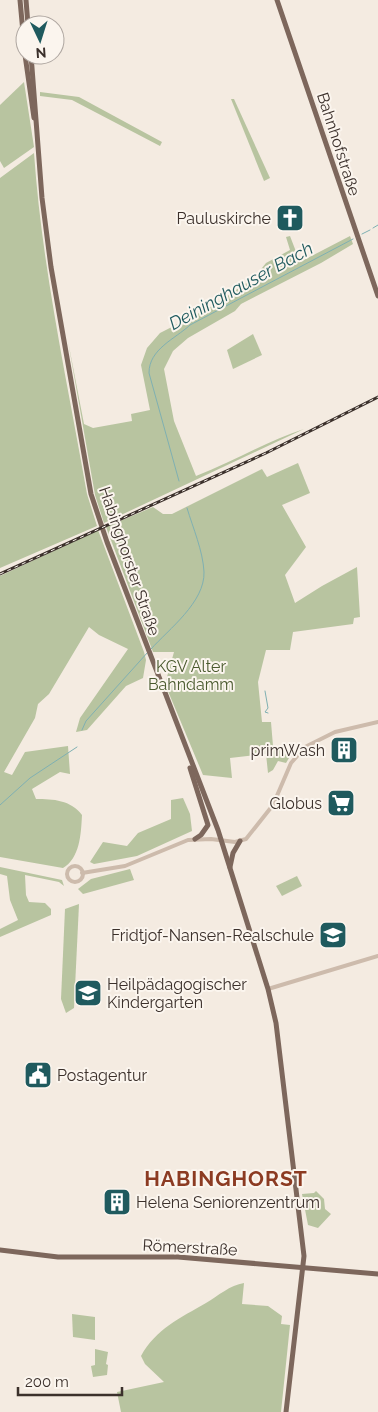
<svg xmlns="http://www.w3.org/2000/svg" width="378" height="1412" viewBox="0 0 378 1412" font-family="Raleway,sans-serif">
<style>
.green{fill:#b8c4a0}
.lines{fill:none;stroke-linecap:round;stroke-linejoin:round}
.stream{stroke:#7fb0b2;stroke-width:1}
.minor{stroke:#cdbbac;stroke-width:4}
.major{stroke:#7d675c;stroke-width:5}
.rail-casing{stroke:#3b302b;stroke-width:3}
.rail{stroke:#fbf5ee;stroke-width:1;stroke-dasharray:4;stroke-linecap:butt}
.labels{text-anchor:middle;stroke-width:4;stroke-linejoin:round;paint-order:stroke}
.street-label{font-size:16px;fill:#3b302b;stroke:#fbf5ee}
.poi-label{font-size:16px;fill:#3b302b;stroke:#fbf5ee;text-anchor:end}
.park-label{font-size:16px;fill:#4a5a2e;stroke:#fbf5ee}
.water-label{font-size:18px;font-style:italic;fill:#1f5a5e;stroke:#fbf5ee}
.district-label{font-size:21px;font-weight:bold;letter-spacing:1px;fill:#8c3b22;stroke:#fbf5ee}
</style>
<rect width="100%" height="100%" fill="#f4ebe1"/>
<g class="green">
<polygon points="24,82 34,147 4,168 0,161 0,105"/>
<polygon points="40,92 79,97 162,142 160,146 72,100 40,96"/>
<polygon points="231,99 234,99 270,178 264,181"/>
<path d="M34 153C42 268 67 380 87 494L97 526 0 568V178Z"/>
<path d="M290 236 300 262 350 236 353 244 321 263 241 304 235 311 188 338 173 351 164 369 174 421 196 476C232 462 267 441 304 429L104 523 95 495 68 341 84 424 93 428 132 421 131 414 150 410 141 365 147 348 160 333 209 308 254 278 266 263 290 250 286 237Z"/>
<polygon points="253,334 262,355 233,369 227,350"/>
<polygon points="298,463 310,493 282,505 306,547 285,575 295,603 322,586 357,567 360,617 354,618 353,624 293,632 290,650 266,650 258,682 262,722 271,722 273,746 287,754 289,758 286,763 278,761 273,770 268,773 266,754 230,758 232,778 203,775 165,684 174,652 153,652 106,527 153,507 163,514 172,514 262,469 267,477"/>
<path d="M98 530 144 652 146 660 143 678 126 686 87 730 76 732 80 718 128 649 99 635 89 627 49 694 38 704 35 718 4 772 12 775 25 752 68 746 70 774 60 772 32 789 36 799C53 799 71 800 82 815 81 834 80 858 63 868L0 857V576Z"/>
<polygon points="183,798 190,814 192,831 137,856 94,864 90,862 103,842 127,846 138,833 171,819 171,800"/>
<polygon points="0,867 62,880 64,886 59,882 25,875 26,895 29,902 45,903 51,909 51,915 0,937 0,929 18,920 10,900 7,876 0,874"/>
<polygon points="130,869 134,880 83,894 78,889 91,879"/>
<polygon points="297,876 302,886 282,896 276,886"/>
<polygon points="79,904 74,1008 66,1013 61,999 65,909"/>
<polygon points="316,1191 324,1199 325,1209 331,1214 318,1228 308,1225 302,1194 314,1193"/>
<path d="M244 1283 242 1304 268 1306 282 1316 281 1324 290 1325 281 1412H121L117 1392 164 1382 145 1364 141 1356C156 1329 180 1318 206 1303 218 1296 230 1285 244 1283Z"/>
<polygon points="72,1314 95,1317 95,1340 73,1337"/>
<polygon points="95,1349 108,1352 106,1364 108,1365 107,1375 93,1377 91,1366 95,1365"/>
</g>
<g class="lines">
<g class="stream">
<polyline points="373,228 378,225"/>
<polyline points="362,234 370,230"/>
<path d="M179 481 149 373C149 349 175 339 190 325L353 239"/>
<path d="M151 649C169 629 205 602 204 572 203 551 193 528 187 508"/>
<polyline points="265,691 268,708 265,712 268,713"/>
<polyline points="82,730 86,721 148,652"/>
<polyline points="0,805 30,778 77,747"/>
</g>
<g class="minor">
<circle cx="75" cy="874" r="8"/>
<polyline points="82,873 125,866 188,840 211,839 235,842 246,839 273,805 291,763 305,747 335,732 378,722"/>
<polyline points="268,989 378,956"/>
</g>
<g class="major">
<polyline points="20,0 25,54"/>
<polyline points="26,0 28,25"/>
<polyline points="277,0 378,296"/>
<polyline points="25,55 34,118"/>
<polyline points="31,55 42,198 51,267 91,494 107,542 218,830 268,989 276,1023 304,1256 286,1412"/>
<polyline points="190,768 208,825 201,835 195,839"/>
<polyline points="230,867 233,853 240,841"/>
<polyline points="0,1250 58,1257 178,1257 378,1274"/>
</g>
<defs>
<polyline id="rail" points="0,574 266,453 378,397"/>
</defs>
<use href="#rail" class="rail-casing"/>
<use href="#rail" class="rail"/>
</g>
<defs>
<symbol id="church-square" viewBox="-11 -11 22 22"><rect x="-9" y="-9" width="18" height="18" rx="4" fill="#1f5a5e" stroke="#fbf5ee"/><path d="M-1.2-6h2.4v3.5h3.3v2.4h-3.3V6h-2.4V-.1h-3.3v-2.4h3.3Z" fill="#fff"/></symbol>
<symbol id="building-square" viewBox="-11 -11 22 22"><rect x="-9" y="-9" width="18" height="18" rx="4" fill="#1f5a5e" stroke="#fbf5ee"/><path d="M-4-6H4V6H1V3H-1V6H-4ZM-2.5-4.3h1.7v1.8h-1.7ZM.8-4.3h1.7v1.8H.8ZM-2.5-1h1.7V.8h-1.7ZM.8-1h1.7V.8H.8Z" fill="#fff"/></symbol>
<symbol id="supermarket-square" viewBox="-11 -11 22 22"><rect x="-9" y="-9" width="18" height="18" rx="4" fill="#1f5a5e" stroke="#fbf5ee"/><path d="M-6-5.5h2.5l.6 2H6L4.5 2H-2.5L-4.4-4H-6ZM-1.5 3.2a1.3 1.3 0 1 0 .1 0ZM3 3.2a1.3 1.3 0 1 0 .1 0Z" fill="#fff"/></symbol>
<symbol id="school-square" viewBox="-11 -11 22 22"><rect x="-9" y="-9" width="18" height="18" rx="4" fill="#1f5a5e" stroke="#fbf5ee"/><path d="M0-5L7-2L0 1L-7-2ZM-4 1L0 2.5L4 1V4Q0 6-4 4Z" fill="#fff"/></symbol>
<symbol id="civic-square" viewBox="-11 -11 22 22"><rect x="-9" y="-9" width="18" height="18" rx="4" fill="#1f5a5e" stroke="#fbf5ee"/><path d="M-.6-6.5H3V-4.5H.6V-3L4-1V1h2V6H-6V1h2V-1L-.6-3ZM-1.2 2.5V6h2.4V2.5Z" fill="#fff"/></symbol>
</defs>
<g fill-rule="evenodd">
<use href="#church-square" x="274" y="202" width="32" height="32"/>
<use href="#building-square" x="328" y="734" width="32" height="32"/>
<use href="#supermarket-square" x="325" y="787" width="32" height="32"/>
<use href="#school-square" x="317" y="919" width="32" height="32"/>
<use href="#school-square" x="72" y="977" width="32" height="32"/>
<use href="#civic-square" x="22" y="1059" width="32" height="32"/>
<use href="#building-square" x="101" y="1186" width="32" height="32"/>
</g>
<g class="labels">
<g class="street-label">
<text transform="translate(339 144) rotate(72)" y="6">Bahnhofstraße</text>
<text transform="translate(130 561) rotate(71)" y="6">Habinghorster Straße</text>
<text transform="translate(190 1247) rotate(3)" y="6">Römerstraße</text>
</g>
<g class="poi-label">
<text x="271" y="224">Pauluskirche</text>
<text x="325" y="756">primWash</text>
<text x="322" y="809">Globus</text>
<text x="314" y="941">Fridtjof-Nansen-Realschule</text>
<text x="107" y="990" text-anchor="start">Heilpädagogischer<tspan x="107" dy="18">Kindergarten</tspan></text>
<text x="57" y="1081" text-anchor="start">Postagentur</text>
<text x="136" y="1208" text-anchor="start">Helena Seniorenzentrum</text>
</g>
<g class="park-label">
<text x="191" y="672">KGV Alter<tspan x="191" dy="18">Bahndamm</tspan></text>
</g>
<g class="water-label">
<text transform="translate(241 286) rotate(-29)" y="6">Deininghauser Bach</text>
</g>
<g class="district-label">
<text x="226" y="1186">HABINGHORST</text>
</g>
</g>
<g transform="translate(40 40) rotate(176)"><circle r="24" fill="#fbf5ee" stroke="#aea6a0"/>
<path d="M0-4L9 19L0 12L-9 19Z" fill="#1f5a5e"/>
<text y="-8" font-size="14" font-weight="bold" text-anchor="middle" fill="#3b302b">N</text>
</g>
<path d="M18 1387v8h104v-8" fill="none" stroke="#3b302b" stroke-width="2.5"/>
<text x="25" y="1387" font-size="15" fill="#3b302b" stroke="#fbf5ee" stroke-width="4" paint-order="stroke">200 m</text>
</svg>
